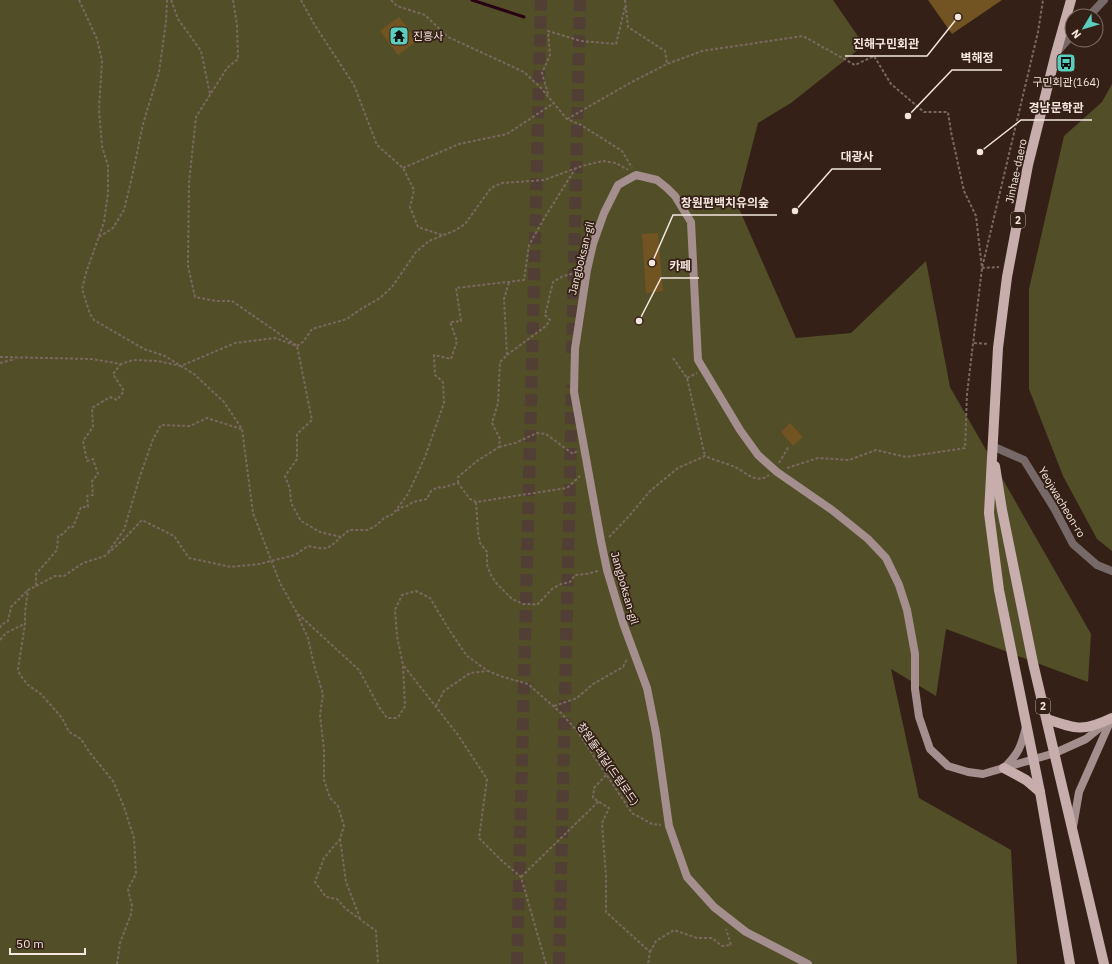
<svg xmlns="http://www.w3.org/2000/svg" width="1112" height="964" viewBox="0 0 1112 964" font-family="'IBM Plex Sans','Noto Sans KR',sans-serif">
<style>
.green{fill:#524e28}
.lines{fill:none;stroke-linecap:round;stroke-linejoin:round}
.stream{stroke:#290014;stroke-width:3}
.building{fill:#725322}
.highway-tunnel{stroke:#513e34;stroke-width:12;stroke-dasharray:12 6;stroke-linecap:butt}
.path{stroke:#7a6860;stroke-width:2;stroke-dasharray:3 2;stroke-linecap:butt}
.street{stroke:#766968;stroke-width:8}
.secondary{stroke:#a48f8e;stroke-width:8}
.primary{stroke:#c7adab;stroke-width:10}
.labels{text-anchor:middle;stroke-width:3.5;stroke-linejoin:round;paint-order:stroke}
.shield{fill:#342016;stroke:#baaba3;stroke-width:1}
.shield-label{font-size:10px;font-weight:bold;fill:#f4e6df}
.poi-label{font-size:11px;fill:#f4e6df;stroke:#342016;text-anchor:start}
.street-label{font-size:11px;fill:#f4e6df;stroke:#342016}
.leader{fill:none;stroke:#f4e6df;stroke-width:1.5}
.callout-dot{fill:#f4e6df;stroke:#342016;stroke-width:1.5}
.callout-label{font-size:12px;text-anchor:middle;font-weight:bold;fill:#f4e6df;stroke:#342016;stroke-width:3.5;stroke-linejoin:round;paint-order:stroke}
</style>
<rect width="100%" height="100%" fill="#342016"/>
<g class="green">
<polygon points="0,0 833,0 864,45 791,103 758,123 737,204 796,338 851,333 926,261 950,387 1091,634 1088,682 946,629 936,696 891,669 919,798 1011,850 1017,964 0,964"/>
<polygon points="1112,84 1112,551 1097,539 1063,476 1029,389 1029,289 1064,136 1102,102"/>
</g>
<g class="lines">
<polyline class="stream" points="472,0 524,17"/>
</g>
<g class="building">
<polygon points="928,0 1002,0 952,34"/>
<polygon points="399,17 417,41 398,55 380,31"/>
<polygon points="658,233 663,291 646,293 642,234"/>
<polygon points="790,423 803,437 793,446 781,432"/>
</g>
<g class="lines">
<g class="highway-tunnel">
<polyline points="572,353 580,0"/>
<polyline points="517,964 541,0"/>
<polyline points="559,964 572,385"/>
</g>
<g class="path">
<polyline points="79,0 97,39 102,60 99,110 102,146 108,166 108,193 104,222 86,273 82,289 90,314 94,320 144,349 165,356 194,374 224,402 242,429 253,513 280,583 297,613 359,670 379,707 387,718 396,718 399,716 405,706 403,665 397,636 395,610 402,595 416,591 430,598 450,631 467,656 488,671 503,677 528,684 561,713 577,731 632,813 652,824 661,825"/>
<polyline points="171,0 178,19 201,51 210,94"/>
<polyline points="233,0 237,25 238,59 227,68 196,117 189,183 188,266 195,297 216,301 232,301 297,346 312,420 297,434 297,459 285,476 290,489 291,503 301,521 320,532 341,537 349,530 368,530 377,525 384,518 393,514 408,494 425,457 444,403 443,382 435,375 434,355 451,359 457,341 450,322 461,321 456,288 524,280 529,245 545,217 575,169"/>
<polyline points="301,0 314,24 354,85 377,145 403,168 414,190 410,207 418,227 442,235"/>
<polyline points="391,0 397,6 425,15 448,37 524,72 541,88 567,119 581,125 622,151 632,168"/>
<polyline points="625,0 628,27 665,51 667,64 702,51 803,36 855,65 874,56 891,84 924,112 948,112 951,132 964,191 976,216 982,268 999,267"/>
<polyline points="548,94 542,73 550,55 548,31 581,41 616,44 625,7"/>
<polyline points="567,119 630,83 667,64"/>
<polyline points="403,168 459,144 507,134 554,103"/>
<polyline points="99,237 113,228 124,210 132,177 143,124 159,72 166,22 167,0"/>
<polyline points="974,343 989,344"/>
<polyline points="507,355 546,326 550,320 545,315 553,282 563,276 579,272"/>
<polyline points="0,357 92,359 121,364 133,360 158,361 181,366 235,343 275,338 297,346 303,342 312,329 347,319 361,309 380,298 392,287 416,252 429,241 456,230 465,224 491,188 502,183 544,180 582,166 603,161 616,163 628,170"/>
<polyline points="673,358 687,378 705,456"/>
<polyline points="0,363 15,359"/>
<polyline points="687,378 697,373"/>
<polyline points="499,447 515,443 537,433 546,434 573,454 577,451"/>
<polyline points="779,463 789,446"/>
<polyline points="787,468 818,458 849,460 876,450 906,457 965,448 967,394 982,268 1038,32 1043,0"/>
<polyline points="458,483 458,477 477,461 499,447 500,439 492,423 498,403 500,362 507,355 504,299 509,282"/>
<polyline points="476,502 478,532 480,543 487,552 487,565 491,575 497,584 512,599 523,604 532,604 537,605 552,589 561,584 570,582 575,575 586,574 598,571"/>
<polyline points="397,511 402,507 407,506 413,502 427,499 431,491 438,487 441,488 458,483 470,499 476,502 567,488 580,476"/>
<path d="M609 537 630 515 650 491 678 468 705 456C714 460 725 463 735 467 745 472 757 485 769 475"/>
<polyline points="108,552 124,530 140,476 153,439 161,425 190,426 207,418 241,429"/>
<path d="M36 586 55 576H64L83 563 105 556 123 540 142 520 174 536 189 558 231 567 259 564 295 555 308 546C327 550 327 550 341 537"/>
<polyline points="297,614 308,638 314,665 323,694 320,715 324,750 324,780 330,798 338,806 344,826 340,839 324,858 315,882 326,897 337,899 346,909 376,931 378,964"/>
<polyline points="0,628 1,625 8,621 11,607 27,591"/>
<polyline points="0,640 6,633 24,624"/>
<polyline points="404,666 458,735 487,779 479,838 501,860 521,877 546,964"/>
<polyline points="436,706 444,691 470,673 487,671"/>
<polyline points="554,706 577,698 593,684 623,667 627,659"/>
<polyline points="606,775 594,788 593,798 609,808 602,823 606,876 606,912 650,952 648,964"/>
<polyline points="340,839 346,882 360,918"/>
<polyline points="521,877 599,801"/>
<polyline points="650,952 656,941 674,930 697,938 712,938 722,946 731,945 726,929"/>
<polyline points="117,964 120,943 131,914 132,906 128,889 136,874 134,838 124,807 113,781 90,753 81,739 69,732 62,718 41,694 28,685 20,675 18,669 25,624 25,612 28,590 36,586 36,574 57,550 58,536 63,534 70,526 73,527 81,507 88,507 87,496 93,495 92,481 98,474 93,459 87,461 83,441 93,427 92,408 110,397 117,400 124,391 113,374 121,364"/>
</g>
<g class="street">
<polyline points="1089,16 1104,0"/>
<polyline points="1056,53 1072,35"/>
<polyline points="992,446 1024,460 1054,508 1073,544 1097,565 1112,571"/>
</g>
<g class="secondary">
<path d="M1004 768C1019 753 1021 747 1026 727"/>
<polyline points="1073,827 1079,792 1110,722"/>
<polyline points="808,964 746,932 714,907 687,877 669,826 656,733 647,688 623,623 607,570 601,541 574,392 575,349 587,270 593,244 604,213 618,185 636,175 657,180 667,188 675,196 691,222 698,360 740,430 758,455 777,472 832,510 868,539 886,558 899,585 907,610 915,654 915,689 919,717 930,749 948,766 968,772 983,774 1055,753 1086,739 1108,721"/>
</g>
<g class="primary">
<polyline points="995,466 1002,510 1033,663 1104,964"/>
<path d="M1047 719C1076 729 1083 732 1112 718"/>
<polyline points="1004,768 1026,780 1040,792"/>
<polyline points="1070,964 1040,792 999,590 989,513 998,348 1007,277 1028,165 1056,53 1071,0"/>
</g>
</g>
<defs>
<symbol id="temple-square" viewBox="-11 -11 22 22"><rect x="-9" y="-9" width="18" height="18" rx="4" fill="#59cebe" stroke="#342016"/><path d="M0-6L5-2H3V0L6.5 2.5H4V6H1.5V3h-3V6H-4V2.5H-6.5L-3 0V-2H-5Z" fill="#111"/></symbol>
<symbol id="bus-square" viewBox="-11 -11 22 22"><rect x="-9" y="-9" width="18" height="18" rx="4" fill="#59cebe" stroke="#342016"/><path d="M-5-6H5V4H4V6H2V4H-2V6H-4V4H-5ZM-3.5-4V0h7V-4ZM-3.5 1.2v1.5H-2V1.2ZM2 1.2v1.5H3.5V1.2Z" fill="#111"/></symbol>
</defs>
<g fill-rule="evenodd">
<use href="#temple-square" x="388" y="25" width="22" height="22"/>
<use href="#bus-square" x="1055" y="52" width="22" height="22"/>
</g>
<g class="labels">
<g class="shield">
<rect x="1011" y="212" width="14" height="16" rx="3"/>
<rect x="1036" y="698" width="14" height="16" rx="3"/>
</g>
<g class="shield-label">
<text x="1018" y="224">2</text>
<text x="1043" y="710">2</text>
</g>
<g class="poi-label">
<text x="413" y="40">진흥사</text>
<text x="1066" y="86" text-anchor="middle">구민회관(164)</text>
</g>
<g class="street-label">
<text transform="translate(1016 171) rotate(-78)" y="4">Jinhae-daero</text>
<text transform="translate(581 258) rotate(-76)" y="4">Jangboksan-gil</text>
<text transform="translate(1062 502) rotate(59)" y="4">Yeojwacheon-ro</text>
<text transform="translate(625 588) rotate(74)" y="4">Jangboksan-gil</text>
<text transform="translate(608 764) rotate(55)" y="4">창원둘레길(드림로드)</text>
</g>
</g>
<path class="leader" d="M958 17L927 56H845M908 116L952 70H1002M980 152L1021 120H1092M795 211L832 169H881M652 263L673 215H777M639 321L661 278H699"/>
<g class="callout-dot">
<circle cx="958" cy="17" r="4"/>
<circle cx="908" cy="116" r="4"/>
<circle cx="980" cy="152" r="4"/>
<circle cx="795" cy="211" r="4"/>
<circle cx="652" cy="263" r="4"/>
<circle cx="639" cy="321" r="4"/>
</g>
<g class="callout-label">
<text x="886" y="48">진해구민회관</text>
<text x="977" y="62">벽해정</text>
<text x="1056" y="112">경남문학관</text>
<text x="857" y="161">대광사</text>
<text x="725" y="207">창원편백치유의숲</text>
<text x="680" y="270">카페</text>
</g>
<g transform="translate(1084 28) rotate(232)"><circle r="19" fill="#342016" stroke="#816f66"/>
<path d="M0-3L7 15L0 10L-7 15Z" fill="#59cebe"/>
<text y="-6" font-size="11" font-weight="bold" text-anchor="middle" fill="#f4e6df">N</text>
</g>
<path d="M10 948v6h75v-6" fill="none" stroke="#f4e6df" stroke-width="2"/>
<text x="16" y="948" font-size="12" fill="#f4e6df" stroke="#342016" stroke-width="3" paint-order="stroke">50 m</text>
</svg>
